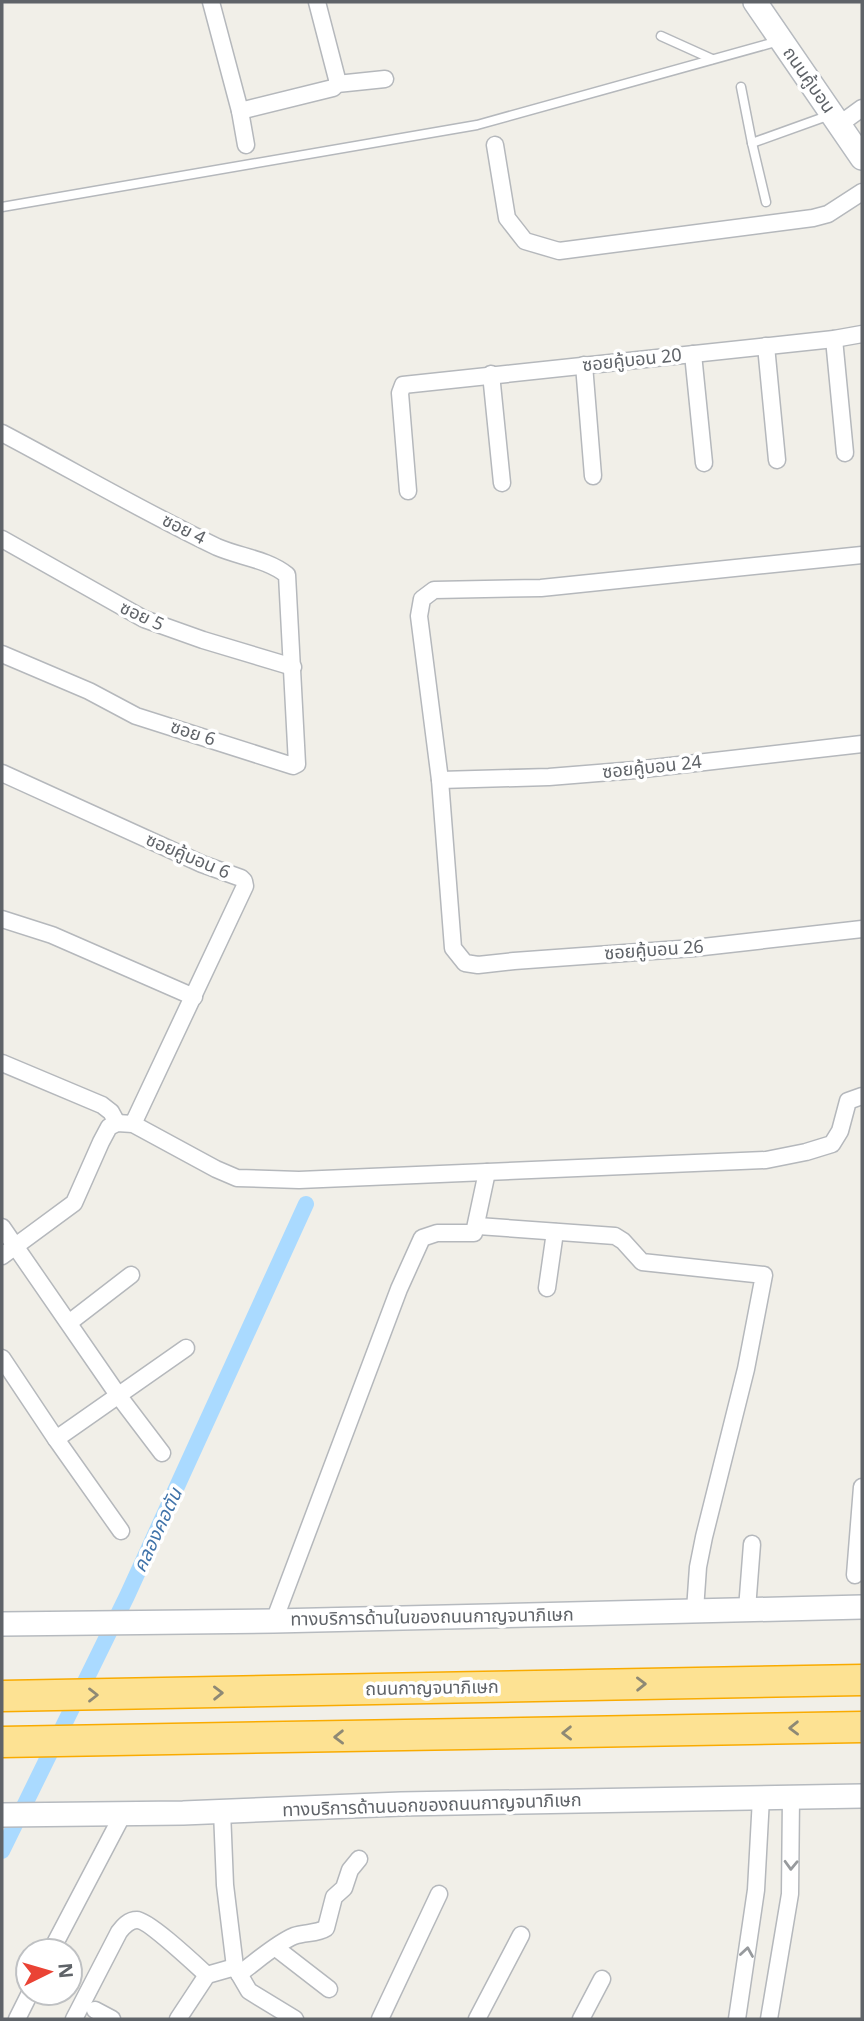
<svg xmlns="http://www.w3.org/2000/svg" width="864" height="2021" viewBox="0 0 864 2021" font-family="'Noto Sans','Noto Sans Thai',sans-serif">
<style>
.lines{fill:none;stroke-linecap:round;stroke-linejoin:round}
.canal{stroke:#aadaff;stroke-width:16}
.lane-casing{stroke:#b5b8bc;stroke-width:11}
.street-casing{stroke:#b5b8bc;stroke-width:19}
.secondary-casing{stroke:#b6babf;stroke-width:26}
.highway-casing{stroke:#f9ab00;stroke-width:33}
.lane{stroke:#fff;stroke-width:8}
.street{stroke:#fff;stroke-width:16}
.secondary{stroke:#fff;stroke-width:23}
.highway{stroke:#fde293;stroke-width:30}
.oneway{stroke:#8e8975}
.oneway2{stroke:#979a9d}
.labels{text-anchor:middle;stroke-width:7;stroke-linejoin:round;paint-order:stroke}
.street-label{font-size:18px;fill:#5f6368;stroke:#fff}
.water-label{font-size:19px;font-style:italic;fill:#4174aa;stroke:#fff}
</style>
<rect width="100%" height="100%" fill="#f1efe8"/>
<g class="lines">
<polyline class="canal" points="2,1851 127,1596 306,1204"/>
<defs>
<g id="lane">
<polyline points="661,36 712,59"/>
<polyline points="741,87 752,143 830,115"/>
<polyline points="752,143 766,202"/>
<polyline points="2,207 477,125 779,41"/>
</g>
<g id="street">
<polyline points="211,2 240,111 246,145"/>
<polyline points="317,2 337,79 337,84"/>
<polyline points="240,111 333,88 337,84 385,79"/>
<polyline points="840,124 862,108"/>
<polyline points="495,145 507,218 525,241 559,251 813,218 828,214 862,192"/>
<polyline points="834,339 845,453"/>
<polyline points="766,346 777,460"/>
<polyline points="693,354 704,463"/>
<polyline points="584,365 593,476"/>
<polyline points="491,374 502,483"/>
<path d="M2 433C74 471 144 512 217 547 240 557 267 559 287 575L297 764 293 766 136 716 89 691 2 654"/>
<polyline points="408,491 400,393 403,385 834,339 862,334"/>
<polyline points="2,539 144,619 203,640 293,667"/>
<polyline points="862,555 541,588 434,590 422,599 419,616 440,780 453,948 465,963 478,965 514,961 694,948 862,929"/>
<polyline points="2,773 202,864 241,878 244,881 245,886 133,1124"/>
<polyline points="440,780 549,777 635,770 862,744"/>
<polyline points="2,919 52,935 194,997"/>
<polyline points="2,1063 102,1105 111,1112 117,1123"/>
<polyline points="478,1226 615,1236 623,1241 642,1262 764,1275 746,1369 704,1537 698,1567 695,1610"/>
<polyline points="2,1227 118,1395 162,1453"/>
<polyline points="2,1256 74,1203 101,1142 109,1127 117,1123 133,1124 216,1169 237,1178 299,1180 766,1160 806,1152 832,1144 840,1131 848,1101 862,1096"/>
<polyline points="547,1288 555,1232"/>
<polyline points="70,1322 131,1275"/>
<polyline points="2,1358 56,1439 121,1531"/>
<polyline points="56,1439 186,1348"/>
<polyline points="855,1575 862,1487"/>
<polyline points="747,1609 752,1544"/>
<polyline points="274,1621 399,1289 422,1238 437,1233 474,1233 487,1172"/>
<polyline points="222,1811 225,1885 235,1967 249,1991 295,2019"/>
<polyline points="276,1948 329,1989"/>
<polyline points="51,1951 123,1814"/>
<path d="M239 1974C256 1962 275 1944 294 1936 305 1932 317 1934 326 1928L334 1897 344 1888 350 1870 359 1859"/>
<polyline points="95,2010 112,2019"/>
<polyline points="17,2019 30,1993"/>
<path d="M74 2019 119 1932C123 1927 128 1920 137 1920 148 1920 196 1965 207 1975"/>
<polyline points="178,2019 207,1975 235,1967"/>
<polyline points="380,2019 439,1894"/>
<polyline points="477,2019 521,1935"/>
<polyline points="581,2019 602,1979"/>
<polyline points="737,2019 756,1890 761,1798"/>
<polyline points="769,2019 790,1894 791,1797"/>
</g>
<g id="secondary">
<polyline points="755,2 862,158"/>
<polyline points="2,1624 274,1621 862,1607"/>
<polyline points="2,1815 183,1813 401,1804 862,1796"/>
</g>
<g id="highway">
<polyline points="2,1696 862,1680"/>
<polyline points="2,1742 862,1727"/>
</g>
</defs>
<use href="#lane" class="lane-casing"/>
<use href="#street" class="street-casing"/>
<use href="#secondary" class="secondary-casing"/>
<use href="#highway" class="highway-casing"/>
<use href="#lane" class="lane"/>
<use href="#street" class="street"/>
<use href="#secondary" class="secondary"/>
<use href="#highway" class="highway"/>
</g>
<defs><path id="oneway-chevron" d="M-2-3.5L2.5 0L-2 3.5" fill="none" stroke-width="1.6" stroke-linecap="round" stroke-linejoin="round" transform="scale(1.75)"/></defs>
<g class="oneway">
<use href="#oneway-chevron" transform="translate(641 1684) rotate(-1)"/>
<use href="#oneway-chevron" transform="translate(218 1693) rotate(-1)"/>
<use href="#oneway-chevron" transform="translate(93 1695)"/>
<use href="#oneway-chevron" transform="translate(794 1728) rotate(179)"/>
<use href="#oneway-chevron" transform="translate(567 1733) rotate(179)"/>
<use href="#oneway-chevron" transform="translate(339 1737) rotate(179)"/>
</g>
<g class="oneway2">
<use href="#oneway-chevron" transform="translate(791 1865) rotate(92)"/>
<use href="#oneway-chevron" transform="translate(747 1952) rotate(-81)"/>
</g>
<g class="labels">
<g class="street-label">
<text transform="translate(809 80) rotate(55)" y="6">ถนนคู้บอน</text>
<text transform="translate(632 360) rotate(-6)" y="6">ซอยคู้บอน 20</text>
<text transform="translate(184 529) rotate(27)" y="6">ซอย 4</text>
<text transform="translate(142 616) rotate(25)" y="6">ซอย 5</text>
<text transform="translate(193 733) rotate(18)" y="6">ซอย 6</text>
<text transform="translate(652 767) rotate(-6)" y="6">ซอยคู้บอน 24</text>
<text transform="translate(188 856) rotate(23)" y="6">ซอยคู้บอน 6</text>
<text transform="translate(654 950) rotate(-4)" y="6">ซอยคู้บอน 26</text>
<text transform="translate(432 1617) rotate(-1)" y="6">ทางบริการด้านในของถนนกาญจนาภิเษก</text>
<text transform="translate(432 1688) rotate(-1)" y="6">ถนนกาญจนาภิเษก</text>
<text transform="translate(432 1805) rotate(-2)" y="6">ทางบริการด้านนอกของถนนกาญจนาภิเษก</text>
</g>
<g class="water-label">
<text transform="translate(157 1530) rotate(-65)" y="7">คลองคอตัน</text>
</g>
</g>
<rect width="864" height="2021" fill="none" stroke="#5f6368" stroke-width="7"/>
<g transform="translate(49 1972) rotate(85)"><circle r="33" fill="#ffffff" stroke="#bfc1c3" stroke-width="2"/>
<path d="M0-5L12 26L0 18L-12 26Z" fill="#ea4335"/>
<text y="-10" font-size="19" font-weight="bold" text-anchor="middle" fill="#5f6368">N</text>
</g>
</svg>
